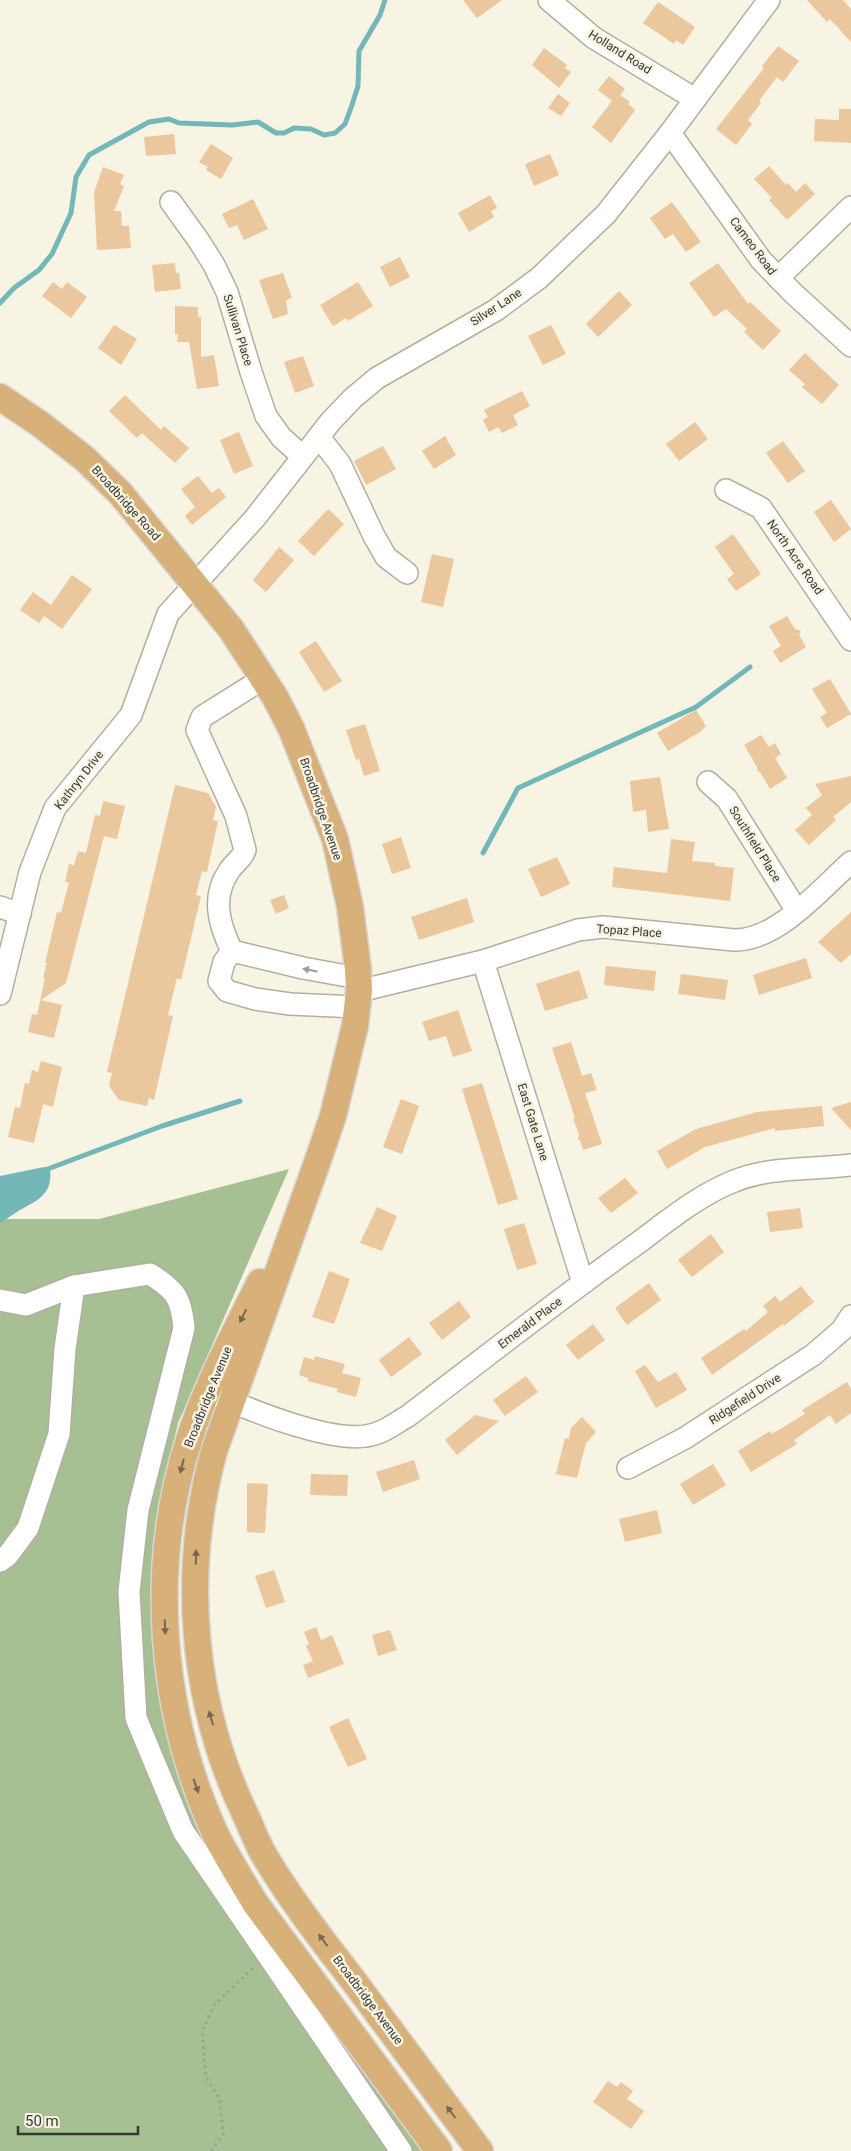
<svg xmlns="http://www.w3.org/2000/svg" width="851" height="2151" viewBox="0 0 851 2151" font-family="Roboto,sans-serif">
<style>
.forest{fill:#a6c094}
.water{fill:#74b7b9}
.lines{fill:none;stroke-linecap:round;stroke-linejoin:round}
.stream{stroke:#74b7b9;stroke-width:5}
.building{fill:#ebc79e}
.minor-casing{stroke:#b3afa0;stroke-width:24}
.major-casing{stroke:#d7d7d6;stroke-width:29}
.path{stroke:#a29f94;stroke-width:3;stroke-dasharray:2.5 4;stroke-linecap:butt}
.minor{stroke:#fff;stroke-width:21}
.major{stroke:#d7b07a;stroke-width:26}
.oneway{fill:#9c9b98}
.oneway2{fill:#78674e}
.labels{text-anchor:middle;stroke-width:5;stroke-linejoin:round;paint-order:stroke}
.street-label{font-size:12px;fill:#383731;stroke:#f7f4e4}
</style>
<rect width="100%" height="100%" fill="#f7f4e4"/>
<polygon class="forest" points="289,1169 178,1423 158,1508 155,1635 235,1895 422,2151 0,2151 0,1219 99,1219"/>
<path class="water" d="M44 1167 50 1169C53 1193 39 1200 20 1210 13 1214 7 1219 0 1223V1176Z"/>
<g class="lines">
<g class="stream">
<polyline points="0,303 14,288 39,270 52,254 71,213 76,177 89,155 149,122 169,119 179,123 232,125 258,122 276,133 284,133 294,128 311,129 324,135 335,133 345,124 352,105 358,86 359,51 380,15 385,0"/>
<polyline points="483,853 518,788 696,707 750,667"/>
<polyline points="45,1170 162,1126 240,1101"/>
</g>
</g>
<g class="building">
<polygon points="463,0 502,0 477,18"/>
<polygon points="807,0 843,0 851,9 851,42 830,19 827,22"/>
<polygon points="658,2 695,27 683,45 676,40 674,44 643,23"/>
<polygon points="778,46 799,61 783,82 777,77 759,101 761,103 748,120 752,124 736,145 716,129 764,68 762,66"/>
<polygon points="544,48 567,65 565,68 571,72 559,88 532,65"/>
<polygon points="609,76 625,89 620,95 630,102 628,104 635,110 611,143 592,127 612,101 598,90"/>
<polygon points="558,94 570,103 561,116 548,108"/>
<polygon points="839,109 851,109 851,143 814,141 815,119 839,120"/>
<polygon points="174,134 176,154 146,156 144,137"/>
<polygon points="211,144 233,158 221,179 206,170 208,167 199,162"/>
<polygon points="550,154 559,175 534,186 525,164"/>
<polygon points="769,166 786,185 788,183 796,192 805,183 815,194 787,220 769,200 772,198 754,179"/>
<polygon points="103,167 124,175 120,184 124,186 114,211 121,211 122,226 129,226 131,248 97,250 94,192"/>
<polygon points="490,195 497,208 491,211 494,217 469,232 458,213"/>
<polygon points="253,199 268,229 244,240 237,225 229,228 222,214"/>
<polygon points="672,202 701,242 686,252 673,234 665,239 650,218"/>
<polygon points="400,257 410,277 390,287 380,267"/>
<polygon points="175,263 176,273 179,273 181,289 155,292 152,265"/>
<polygon points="718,263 748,304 750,302 781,331 763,350 744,332 747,329 726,309 714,317 689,283"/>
<polygon points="283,273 292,298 286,300 288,314 273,319 259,280"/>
<polygon points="53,282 62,289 67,282 87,297 71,318 42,296"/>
<polygon points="358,282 373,306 348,321 346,318 333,326 320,305"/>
<polygon points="619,291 632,305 598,337 586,324"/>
<polygon points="175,306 198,307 198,317 201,317 201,357 214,355 219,386 197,389 189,342 177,342 178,334 175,334"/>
<polygon points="114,325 137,339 121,365 98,348"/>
<polygon points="551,325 566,354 543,365 528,336"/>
<polygon points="805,353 839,385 822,404 802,387 805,384 789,370"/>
<polygon points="303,356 314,386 295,393 284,362"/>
<polygon points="522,391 530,406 513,415 518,425 502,433 498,427 489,432 483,420 488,417 484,410"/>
<polygon points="125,395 161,430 164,426 189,448 175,463 142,433 137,438 109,411"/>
<polygon points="695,422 708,439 679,461 666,444"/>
<polygon points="239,432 253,466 234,474 220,440"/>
<polygon points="445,436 456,455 434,469 422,451"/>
<polygon points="783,441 805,471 788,483 766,453"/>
<polygon points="383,446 396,469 366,485 354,461"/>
<polygon points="198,476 212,493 219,488 226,497 192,525 185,516 195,507 181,489"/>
<polygon points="831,500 851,529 834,542 814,512"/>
<polygon points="328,509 344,524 314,556 298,541"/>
<polygon points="733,534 761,574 736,591 727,579 734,574 715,547"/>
<polygon points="279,547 294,560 266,592 253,580"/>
<polygon points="432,554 454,559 443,607 421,602"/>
<polygon points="72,575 92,589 62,629 44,616 39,623 20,610 33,592 51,605"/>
<polygon points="787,616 795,629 801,631 799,635 806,647 780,663 773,651 781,646 769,626"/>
<polygon points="316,641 342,681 324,692 299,652"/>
<polygon points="830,679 851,714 827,728 820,717 827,713 812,689"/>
<polygon points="696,710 706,726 700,732 668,751 657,733"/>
<polygon points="365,724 380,771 364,776 359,759 356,760 346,730"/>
<polygon points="761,735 769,747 775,743 781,754 775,758 787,778 770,789 760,772 757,771 757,767 744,745"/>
<polygon points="851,776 851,802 833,817 836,820 809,845 795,830 812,815 806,808 822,795 815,784"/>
<polygon points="660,777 669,829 648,832 646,810 633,812 630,781"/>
<polygon points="175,785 208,793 216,807 213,820 218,821 207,872 202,871 196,895 201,896 181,980 177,978 168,1015 173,1016 154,1100 149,1098 147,1106 119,1100 109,1086 112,1073 107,1072"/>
<polygon points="103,801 125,806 117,839 104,836 66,983 41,1000 62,1005 54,1038 28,1032 32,1014 37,1015 45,978 43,978 47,963 45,963 57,912 61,913 69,882 65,882 69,864 74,865 78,851 86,853 95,815 100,816"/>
<polygon points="401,837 411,868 392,874 382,844"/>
<polygon points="671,839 695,842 692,861 715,863 715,866 734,868 730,901 612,887 614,867 667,873"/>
<polygon points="557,857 570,884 541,897 528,869"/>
<polygon points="284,895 289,908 276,914 270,900"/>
<polygon points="467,898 474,922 419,940 411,917"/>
<polygon points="851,912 851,954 841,963 818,942"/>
<polygon points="806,958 812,978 759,995 753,975"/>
<polygon points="606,966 656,971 654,991 604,985"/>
<polygon points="579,970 588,998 545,1011 536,984"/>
<polygon points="681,974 728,980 725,1000 678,994"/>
<polygon points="458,1010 472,1051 453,1057 446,1036 429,1041 422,1022"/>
<polygon points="571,1042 582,1076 591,1073 597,1090 585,1093 602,1144 583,1150 580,1140 578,1140 579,1135 573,1118 575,1118 552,1048"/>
<polygon points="41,1061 62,1067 53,1107 43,1104 34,1143 8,1137 15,1107 20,1108 25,1083 29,1084 32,1070 38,1072"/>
<polygon points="482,1083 518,1199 498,1205 462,1089"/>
<polygon points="401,1099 419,1106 402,1154 383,1147"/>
<polygon points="851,1102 851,1130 831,1108"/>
<polygon points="822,1106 824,1126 775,1131 775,1128 705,1147 667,1169 657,1151 696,1129 757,1112"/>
<polygon points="625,1178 638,1193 611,1213 598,1198"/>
<polygon points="377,1207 397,1216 382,1251 360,1243"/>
<polygon points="800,1208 803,1228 770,1232 767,1212"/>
<polygon points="524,1223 537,1264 517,1270 504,1229"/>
<polygon points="711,1234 724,1252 692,1277 678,1260"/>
<polygon points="329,1271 350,1279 334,1324 312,1317"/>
<polygon points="649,1283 661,1300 627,1325 615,1308"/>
<polygon points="801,1286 814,1302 784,1326 783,1324 712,1375 701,1358 744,1329 746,1331 768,1312 763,1306 775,1296 780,1302"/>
<polygon points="459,1301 471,1317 442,1340 429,1323"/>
<polygon points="593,1324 605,1340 578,1360 566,1345"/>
<polygon points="409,1337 422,1354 391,1377 379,1360"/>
<polygon points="315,1356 345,1364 342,1373 361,1378 356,1397 337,1392 338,1389 308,1381 308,1378 299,1375 304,1357 314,1360"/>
<polygon points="645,1365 658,1382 676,1372 687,1390 656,1408 635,1371"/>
<polygon points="526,1376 538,1392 505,1416 493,1400"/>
<polygon points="847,1382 851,1389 851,1413 836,1424 830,1415 794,1440 797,1444 751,1472 738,1451 770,1431 772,1434 805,1414 802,1410"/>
<polygon points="475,1415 499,1421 457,1455 445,1440"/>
<polygon points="582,1417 596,1432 586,1443 577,1478 556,1474 565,1438 569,1439 571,1428"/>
<polygon points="414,1460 420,1479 383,1492 376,1472"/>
<polygon points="713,1464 726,1485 693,1505 680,1484"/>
<polygon points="311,1474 348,1475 347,1496 310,1495"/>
<polygon points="247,1483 268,1484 265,1533 247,1532"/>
<polygon points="657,1510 662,1533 625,1542 619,1519"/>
<polygon points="274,1570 285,1602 266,1608 255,1576"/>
<polygon points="316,1627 321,1640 332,1635 344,1664 308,1678 303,1665 313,1661 306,1646 309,1644 304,1632"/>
<polygon points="390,1630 397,1650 378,1656 372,1635"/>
<polygon points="348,1718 367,1759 348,1767 329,1727"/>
<polygon points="608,2081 617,2087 621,2082 633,2091 627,2099 644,2111 631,2129 593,2102"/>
</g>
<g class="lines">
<defs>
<g id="minor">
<polyline points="549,0 594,38 695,99"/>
<polyline points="670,133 761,260 793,293 851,346"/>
<polyline points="171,202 199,241 214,265 227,292 251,372 266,416 281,437 303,457"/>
<polyline points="778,278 851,207"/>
<polyline points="319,437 340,464 374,536 386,557 407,573"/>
<polyline points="726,490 761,508 851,640"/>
<polyline points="708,782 727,799 797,911"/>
<polyline points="0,907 20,914"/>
<path d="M232 951C219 925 211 897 229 871 234 863 243 858 245 850L236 816 197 730 202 717 264 678"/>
<polyline points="483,961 583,1283"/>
<path d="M359 991 483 961 578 930 603 927 734 940C777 941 821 889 851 862"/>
<polyline points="0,994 30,872 55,808 131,715 168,614 255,518 331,421 353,398 377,378 496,310 539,278 606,214 670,133 769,0"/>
<polyline points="357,1007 290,1004 255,999 227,991 219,981 224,962 232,951 303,968 358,978"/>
<path d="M0 1300 26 1305 74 1286 150 1274C176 1291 181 1297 184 1328L138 1510 129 1592 136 1718 183 1831 401 2151"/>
<path d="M208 1392C246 1408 326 1442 366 1436 382 1434 394 1424 408 1416 482 1360 555 1302 631 1248 663 1225 695 1197 732 1182 769 1166 812 1170 851 1165"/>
<polyline points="628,1468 685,1438 813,1355 842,1330 851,1316"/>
<polyline points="0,1561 8,1555 28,1528 59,1434 65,1349 74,1286"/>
</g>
<g id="major">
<path d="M0 397 40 424 85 459 120 493 231 629 275 697 291 728 335 839 350 907 358 969 359 991 355 1026 333 1116 318 1160 214 1451C181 1572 191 1702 246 1816 252 1829 257 1843 264 1855 290 1899 322 1940 353 1980 395 2037 438 2094 480 2151"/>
<path d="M260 1282C235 1333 206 1385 189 1440 148 1566 160 1711 214 1831 226 1856 241 1879 255 1903L439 2151"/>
</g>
</defs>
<use href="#minor" class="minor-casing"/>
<use href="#major" class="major-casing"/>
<polyline class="path" points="211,2151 223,2134 220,2099 206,2078 202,2031 214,2005 254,1967"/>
<use href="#minor" class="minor"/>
<use href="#major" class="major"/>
</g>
<defs><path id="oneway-solid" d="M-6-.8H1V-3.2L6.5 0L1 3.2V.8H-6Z" transform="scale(1.25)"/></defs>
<use class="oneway" href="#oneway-solid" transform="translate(310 970) rotate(-169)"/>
<g class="oneway2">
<use href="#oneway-solid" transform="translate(243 1316) rotate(116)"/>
<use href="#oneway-solid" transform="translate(182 1466) rotate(104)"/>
<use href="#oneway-solid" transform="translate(196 1557) rotate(-88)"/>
<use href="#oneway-solid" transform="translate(165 1627) rotate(88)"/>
<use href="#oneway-solid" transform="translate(211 1718) rotate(-107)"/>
<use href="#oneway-solid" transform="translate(196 1786) rotate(70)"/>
<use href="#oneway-solid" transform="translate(323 1940) rotate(-126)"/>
<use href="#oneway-solid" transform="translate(451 2112) rotate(-127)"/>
</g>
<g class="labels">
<g class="street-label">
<text transform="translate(620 52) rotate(32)" y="4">Holland Road</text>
<text transform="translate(753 246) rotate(53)" y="4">Cameo Road</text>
<text transform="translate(496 307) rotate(-33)" y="4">Silver Lane</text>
<text transform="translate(238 330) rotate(73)" y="4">Sullivan Place</text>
<text transform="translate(126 503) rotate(48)" y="4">Broadbridge Road</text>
<text transform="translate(795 557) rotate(55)" y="4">North Acre Road</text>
<text transform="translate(79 780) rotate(-52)" y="4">Kathryn Drive</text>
<text transform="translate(321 809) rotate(71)" y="4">Broadbridge Avenue</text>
<text transform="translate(755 844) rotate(58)" y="4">Southfield Place</text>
<text transform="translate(629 931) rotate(4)" y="4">Topaz Place</text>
<text transform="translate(533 1122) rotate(73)" y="4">East Gate Lane</text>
<text transform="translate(530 1323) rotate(-37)" y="4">Emerald Place</text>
<text transform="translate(208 1397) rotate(-68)" y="4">Broadbridge Avenue</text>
<text transform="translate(745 1399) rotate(-33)" y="4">Ridgefield Drive</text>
<text transform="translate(368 2000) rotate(53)" y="4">Broadbridge Avenue</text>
</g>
</g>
<path d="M18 2126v8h120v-8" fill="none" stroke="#383731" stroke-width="2.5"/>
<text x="25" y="2126" font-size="15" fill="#383731" stroke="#f7f4e4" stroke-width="4" paint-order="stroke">50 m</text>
</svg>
